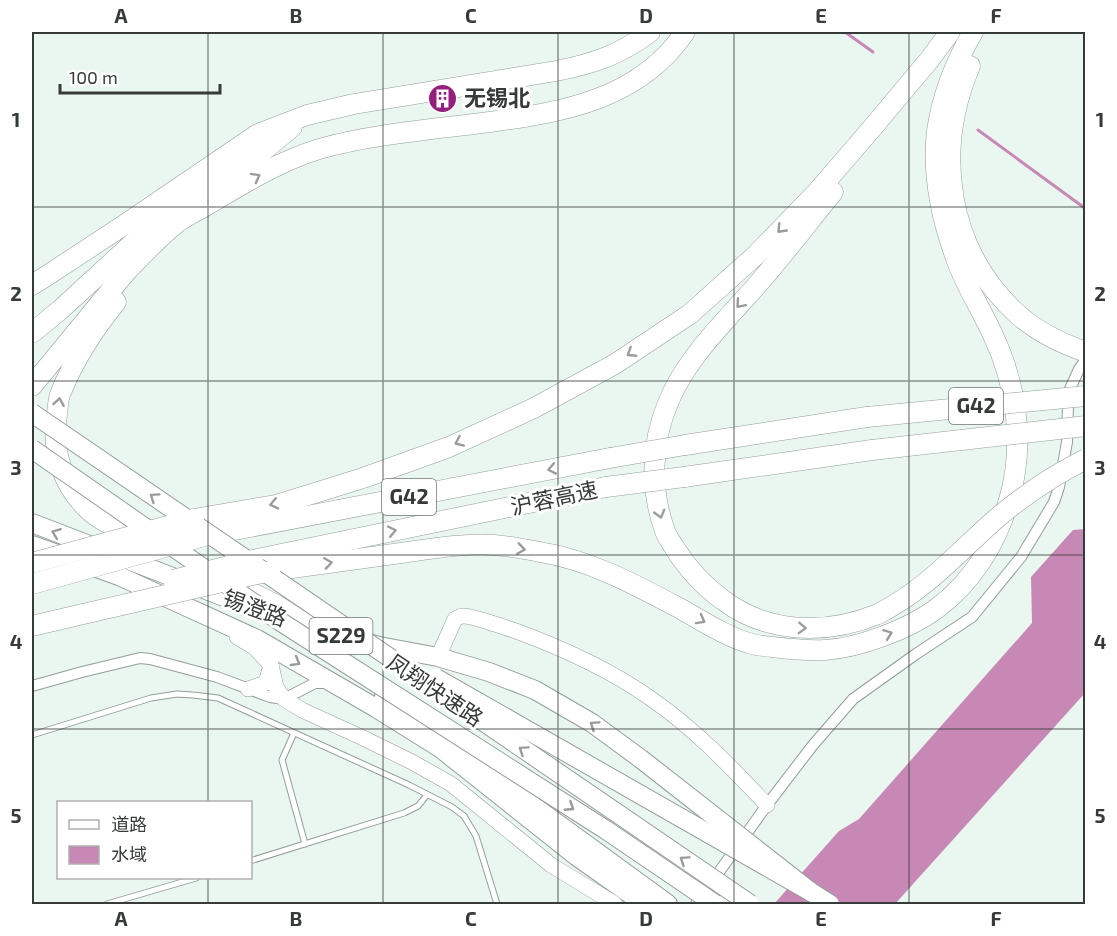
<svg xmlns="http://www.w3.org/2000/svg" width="1117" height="936" viewBox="0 0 1117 936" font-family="'Exo 2','Noto Sans SC',sans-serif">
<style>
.water{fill:#c788b5}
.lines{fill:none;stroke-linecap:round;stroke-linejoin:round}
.stream{stroke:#c788b5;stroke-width:3}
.service-casing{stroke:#949e99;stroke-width:7}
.minor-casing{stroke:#949e99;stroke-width:12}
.secondary-casing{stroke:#949e99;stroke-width:16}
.primary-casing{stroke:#949e99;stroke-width:20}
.trunk-casing{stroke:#949e99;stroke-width:20}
.motorway-casing{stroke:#949e99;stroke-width:21}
.service{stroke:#fff;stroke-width:5}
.minor{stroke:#fff;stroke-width:10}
.secondary{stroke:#fff;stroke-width:15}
.primary{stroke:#fff;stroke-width:18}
.trunk{stroke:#fff;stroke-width:18}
.motorway{stroke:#fff;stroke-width:20}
.primary-bridge-casing{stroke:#949e99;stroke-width:20;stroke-linecap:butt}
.trunk-bridge-casing{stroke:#949e99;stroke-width:20;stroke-linecap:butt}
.motorway-bridge-casing{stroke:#949e99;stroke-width:21;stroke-linecap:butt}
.primary-bridge{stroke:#fff;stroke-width:18}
.trunk-bridge{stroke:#fff;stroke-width:18}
.motorway-bridge{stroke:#fff;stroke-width:20}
.oneway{stroke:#9a9c9c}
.grid{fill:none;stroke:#363a38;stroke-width:1.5;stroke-opacity:0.55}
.labels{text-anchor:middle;stroke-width:6;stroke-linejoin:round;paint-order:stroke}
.shield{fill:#fff;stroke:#727574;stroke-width:1.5}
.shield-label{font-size:21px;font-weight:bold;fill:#363a38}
.poi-label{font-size:22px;font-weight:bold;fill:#363a38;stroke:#fff;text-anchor:start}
.street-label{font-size:22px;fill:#363a38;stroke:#fff}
.neatline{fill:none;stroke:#363a38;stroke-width:2}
.grid-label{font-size:20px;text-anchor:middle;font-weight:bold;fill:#363a38}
</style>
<rect width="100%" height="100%" fill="#eaf6f0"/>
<polygon class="water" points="1085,529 1085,693 895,904 774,904 839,831 859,819 1032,623 1031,577 1073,530"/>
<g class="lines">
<g class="stream">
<polyline points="845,32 873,52"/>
<polyline points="978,130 1086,209"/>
</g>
<defs>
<g id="service">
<polyline points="294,733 282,760 305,844"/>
<polyline points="32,735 151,698 177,694 193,695 218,698 409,785 452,807 464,816 476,836 497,904"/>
<polyline points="250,861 404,813 418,806 427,795"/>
<polyline points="107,904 196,878"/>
</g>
<g id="minor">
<polyline points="32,686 82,672 140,658 150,659 217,677 270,697 284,699 315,683 327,683"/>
<polyline points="696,904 767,805 813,745 853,699 916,654 972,617 1021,557 1054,502 1059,487 1067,442 1068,404 1070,389 1079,369 1086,359"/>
</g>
<g id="secondary">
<polyline points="237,637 254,647 271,665 266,683 248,689"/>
<path d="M438 657 455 619C458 618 460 616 463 616 471 615 506 628 516 631 562 648 609 669 650 698 694 728 731 767 767 805"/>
<polyline points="271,665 276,687 284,699 302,710 361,737 412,762 451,784 551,865 615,904"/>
</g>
<g id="primary">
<polyline points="32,523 258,610"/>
<polyline points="32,545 119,576 257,639 376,708 440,748 576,856 644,904"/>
<polyline points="301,625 379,646 438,657 489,672 535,690 592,723 641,759"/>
</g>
<polyline id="trunk" points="384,697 668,904"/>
<g id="motorway">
<path d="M970 66C934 151 947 247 1014 311 1034 330 1060 343 1086 352"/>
<path d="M833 192C810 220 788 249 764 277 732 315 687 355 668 403 651 443 650 490 665 531 667 537 671 542 674 547 687 568 702 585 723 600 768 634 827 635 878 614"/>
<polyline points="198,197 258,155 292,127"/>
<path d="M32 285 48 275 124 225 258 134 307 115 354 104 556 71C592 64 620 55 650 32"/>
<path d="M116 302C94 329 74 360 61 392 58 398 58 407 57 414 51 451 63 488 92 513 107 525 127 532 145 540"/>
<polyline points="32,333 60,310 168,211 208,189"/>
<path d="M32 386 125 273C142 255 159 237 178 222 188 215 199 210 209 204 244 183 280 161 319 149 372 134 435 129 490 122 564 112 640 99 685 32"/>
<polyline points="685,445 867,417"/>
<polyline points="684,477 872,450"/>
<polyline points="194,519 276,505 363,478 449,447 534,408 615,364 690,314 756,255 817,192 873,127 930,59 950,32"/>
<polyline points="208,535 610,458"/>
<polyline points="253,560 606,487"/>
<path d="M270 571C314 565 357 559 401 553 430 549 465 543 494 545 509 546 525 549 540 552 590 560 636 585 681 609 704 622 727 637 752 644 759 646 766 646 772 647 789 649 807 651 825 650 859 648 909 629 936 609 972 583 997 542 1009 500 1025 445 1017 385 992 333 981 309 966 286 957 261 942 221 932 174 937 131 942 96 956 61 973 32"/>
<polyline points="239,586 276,605 314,629"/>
<polyline points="32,626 83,614"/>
</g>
</defs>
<use href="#service" class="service-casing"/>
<use href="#minor" class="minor-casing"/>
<use href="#secondary" class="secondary-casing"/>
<use href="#primary" class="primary-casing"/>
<use href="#trunk" class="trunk-casing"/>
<use href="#motorway" class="motorway-casing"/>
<use href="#service" class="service"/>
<use href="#minor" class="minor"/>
<use href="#secondary" class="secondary"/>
<use href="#primary" class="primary"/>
<use href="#trunk" class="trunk"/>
<use href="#motorway" class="motorway"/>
<defs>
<polyline id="primary-bridge" points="641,759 811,892 830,904"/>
<g id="trunk-bridge">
<polyline points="32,413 750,904"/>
<polyline points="32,449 281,622 606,830 715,904"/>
<polyline points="436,678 811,892"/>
</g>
<g id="motorway-bridge">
<polyline points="867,417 1086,396"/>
<polyline points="872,450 1086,426"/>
<polyline points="610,458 685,445"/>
<polyline points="606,487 684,477"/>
<polyline points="32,563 194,519"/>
<polyline points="173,580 253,560"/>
<polyline points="32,584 208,535"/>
<polyline points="83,614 270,571"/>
<path d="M878 614C927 589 957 553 997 518 1024 495 1054 475 1086 459"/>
</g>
</defs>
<use href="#primary-bridge" class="primary-bridge-casing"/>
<use href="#trunk-bridge" class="trunk-bridge-casing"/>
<use href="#motorway-bridge" class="motorway-bridge-casing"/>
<use href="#primary-bridge" class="primary-bridge"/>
<use href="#trunk-bridge" class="trunk-bridge"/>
<use href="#motorway-bridge" class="motorway-bridge"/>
</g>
<defs><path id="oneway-chevron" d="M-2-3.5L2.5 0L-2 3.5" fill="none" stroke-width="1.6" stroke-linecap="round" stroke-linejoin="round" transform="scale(1.5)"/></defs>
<g class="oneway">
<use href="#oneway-chevron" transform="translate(256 177) rotate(-29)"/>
<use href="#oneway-chevron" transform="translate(781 229) rotate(134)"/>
<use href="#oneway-chevron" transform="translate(740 304) rotate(131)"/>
<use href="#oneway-chevron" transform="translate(631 353) rotate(147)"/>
<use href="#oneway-chevron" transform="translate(59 402) rotate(-80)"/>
<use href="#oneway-chevron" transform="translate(459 442) rotate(156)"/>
<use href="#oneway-chevron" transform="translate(552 469) rotate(169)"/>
<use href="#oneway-chevron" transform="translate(154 497) rotate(-145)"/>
<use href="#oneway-chevron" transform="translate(274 504) rotate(167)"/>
<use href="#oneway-chevron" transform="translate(660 514) rotate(74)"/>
<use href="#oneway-chevron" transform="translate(392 531) rotate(-12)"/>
<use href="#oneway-chevron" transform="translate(56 533) rotate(-159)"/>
<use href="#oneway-chevron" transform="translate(521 549) rotate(8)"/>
<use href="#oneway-chevron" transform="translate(328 563) rotate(-8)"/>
<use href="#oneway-chevron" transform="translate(701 620) rotate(29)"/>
<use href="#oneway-chevron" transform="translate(802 628) rotate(2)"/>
<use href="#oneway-chevron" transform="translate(888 634) rotate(-21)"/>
<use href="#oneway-chevron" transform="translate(296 662) rotate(30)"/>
<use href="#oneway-chevron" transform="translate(594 725) rotate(-146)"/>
<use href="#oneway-chevron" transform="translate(523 750) rotate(-146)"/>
<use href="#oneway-chevron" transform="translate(570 807) rotate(33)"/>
<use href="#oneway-chevron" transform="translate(684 860) rotate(-146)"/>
</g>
<path class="grid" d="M208 32V802M383 32V904M558 32V904M734 32V904M909 32V904M32 207H1086M32 381H1086M32 555H1086M32 729H1086M208 878V904"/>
<defs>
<symbol id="building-disc" viewBox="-11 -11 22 22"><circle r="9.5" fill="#941f7c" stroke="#fff"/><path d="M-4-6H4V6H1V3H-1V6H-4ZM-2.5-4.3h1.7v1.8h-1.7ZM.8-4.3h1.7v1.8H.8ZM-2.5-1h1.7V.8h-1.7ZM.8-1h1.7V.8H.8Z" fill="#fff"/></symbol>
</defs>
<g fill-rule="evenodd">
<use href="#building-disc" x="426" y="82" width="33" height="33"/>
</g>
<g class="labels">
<g class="shield">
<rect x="949" y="388" width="54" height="36" rx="4.5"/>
<rect x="382" y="479" width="54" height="36" rx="4.5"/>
<rect x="309.5" y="618" width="63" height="36" rx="4.5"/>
</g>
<g class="shield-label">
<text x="976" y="413">G42</text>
<text x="409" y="504">G42</text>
<text x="341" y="643">S229</text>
</g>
<g class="poi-label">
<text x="464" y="106">无锡北</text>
</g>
<g class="street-label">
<text transform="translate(554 498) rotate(-12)" y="8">沪蓉高速</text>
<text transform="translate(255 608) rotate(20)" y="8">锡澄路</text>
<text transform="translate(435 690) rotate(34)" y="8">凤翔快速路</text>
</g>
</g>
<rect width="1117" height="936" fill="none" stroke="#ffffff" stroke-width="66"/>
<rect x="57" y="801" width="195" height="78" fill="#ffffff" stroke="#afb0af" stroke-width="1.5"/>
<rect x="69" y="820" width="30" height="9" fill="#ffffff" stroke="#afb0af" stroke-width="1.5"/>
<text x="111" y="831" font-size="18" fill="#363a38">道路</text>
<rect x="69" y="846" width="30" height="18" fill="#c788b5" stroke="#afb0af" stroke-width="1.5"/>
<text x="111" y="861" font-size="18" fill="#363a38">水域</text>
<path d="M60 84v9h160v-9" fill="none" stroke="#363a38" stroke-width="3"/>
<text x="69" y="84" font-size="18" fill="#363a38" stroke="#ffffff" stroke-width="4.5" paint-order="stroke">100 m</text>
<rect x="33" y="33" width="1051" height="870" class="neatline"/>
<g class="grid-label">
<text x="121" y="23">A</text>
<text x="296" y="23">B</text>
<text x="471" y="23">C</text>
<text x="646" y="23">D</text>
<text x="821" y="23">E</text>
<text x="996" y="23">F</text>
<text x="16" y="127">1</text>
<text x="1100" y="127">1</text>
<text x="16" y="301">2</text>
<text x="1100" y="301">2</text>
<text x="16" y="475">3</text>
<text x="1100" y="475">3</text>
<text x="16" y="649">4</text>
<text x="1100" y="649">4</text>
<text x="16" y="823">5</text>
<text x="1100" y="823">5</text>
<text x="121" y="926">A</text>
<text x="296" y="926">B</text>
<text x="471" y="926">C</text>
<text x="646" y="926">D</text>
<text x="821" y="926">E</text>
<text x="996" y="926">F</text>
</g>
</svg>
